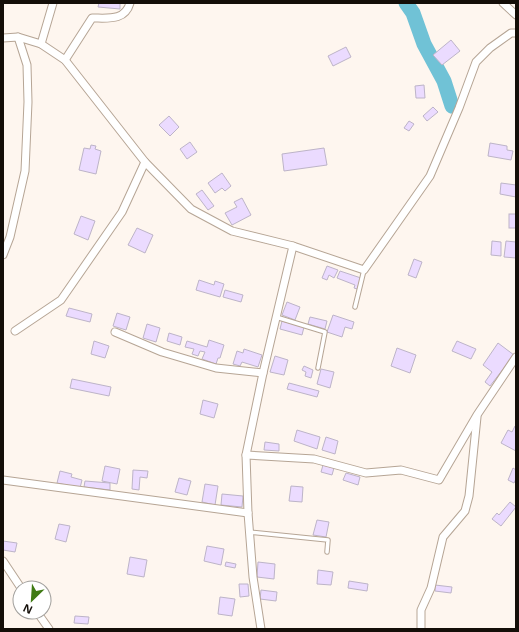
<svg xmlns="http://www.w3.org/2000/svg" width="519" height="632" font-family="'Open Sans',sans-serif">
<style>
.lines{fill:none;stroke-linecap:round;stroke-linejoin:round}
.river{stroke:#70c2d6;stroke-width:15}
.building{fill:#ebdbff;stroke:#bdb4c8}
.lane-casing{stroke:#b6a595;stroke-width:5.5}
.street-casing{stroke:#b6a595;stroke-width:9}
.lane{stroke:#fff;stroke-width:3.5}
.street{stroke:#fff;stroke-width:7}
</style>
<rect width="100%" height="100%" fill="#fef6ef"/>
<g class="lines">
<!-- river -->
<polyline class="river" points="406,3 413,13 424,44 444,81 452,106"/>
</g>
<!-- building -->
<g class="building">
<polygon points="99,3 120,3 120,9 98,7"/>
<polygon points="451,40 460,51 442,65 433,55"/>
<polygon points="346,47 351,57 333,66 328,56"/>
<polygon points="424,85 425,98 416,98 415,86"/>
<polygon points="433,107 438,112 427,121 423,116"/>
<polygon points="169,116 179,127 170,136 159,125"/>
<polygon points="409,121 414,124 409,131 404,128"/>
<polygon points="190,142 197,152 187,159 180,149"/>
<polygon points="490,143 507,146 507,150 513,151 511,160 488,156"/>
<polygon points="91,145 96,146 95,149 101,151 96,174 79,170 84,148 90,149"/>
<polygon points="324,148 327,165 284,171 282,154"/>
<polygon points="222,173 231,186 225,191 222,188 215,193 208,183"/>
<polygon points="501,183 516,185 516,197 500,194"/>
<polygon points="202,190 214,206 208,210 196,194"/>
<polygon points="242,198 251,215 232,225 225,213 237,207 234,202"/>
<rect x="509" y="214" width="7" height="14"/>
<polygon points="81,216 95,221 88,240 74,234"/>
<polygon points="137,228 153,235 145,253 128,245"/>
<polygon points="492,241 501,242 501,256 491,255"/>
<polygon points="506,241 516,242 516,258 504,257"/>
<polygon points="414,259 422,262 416,278 408,275"/>
<polygon points="327,266 338,270 334,278 329,275 327,280 322,278"/>
<polygon points="340,271 361,278 357,289 354,288 355,285 337,278"/>
<polygon points="199,280 214,285 215,281 224,284 220,297 196,290"/>
<polygon points="225,290 243,295 241,302 223,297"/>
<polygon points="287,302 300,307 295,320 282,315"/>
<polygon points="69,308 92,314 90,322 66,316"/>
<polygon points="117,313 130,317 126,330 113,326"/>
<polygon points="333,315 354,322 352,329 345,327 342,337 327,332"/>
<polygon points="310,317 327,321 325,329 308,324"/>
<polygon points="282,321 304,327 302,335 280,329"/>
<polygon points="147,324 160,328 156,342 143,338"/>
<polygon points="169,333 182,337 180,345 167,341"/>
<polygon points="209,340 224,345 220,358 218,358 216,364 202,359 205,352 200,351 198,356 192,354 194,349 185,347 187,341 207,347"/>
<polygon points="94,341 109,346 105,358 91,354"/>
<polygon points="457,341 476,349 471,359 452,351"/>
<polygon points="498,343 514,355 490,386 485,382 492,372 483,365"/>
<polygon points="397,348 416,355 410,373 391,366"/>
<polygon points="244,349 262,355 258,367 242,362 240,366 233,364 237,351 243,353"/>
<polygon points="275,356 288,360 284,375 270,372"/>
<polygon points="304,366 313,370 311,378 305,376 306,372 302,370"/>
<polygon points="321,369 334,372 330,388 317,384"/>
<polygon points="72,379 111,387 109,396 70,388"/>
<polygon points="289,383 319,391 317,397 287,389"/>
<polygon points="203,400 218,404 214,418 200,414"/>
<polygon points="515,426 516,426 516,451 501,443 508,430 512,432"/>
<polygon points="297,430 320,437 317,449 294,441"/>
<polygon points="326,437 338,441 335,454 322,450"/>
<polygon points="265,442 279,444 279,451 264,450"/>
<polygon points="323,465 334,468 332,475 321,472"/>
<polygon points="105,466 120,469 117,484 102,481"/>
<polygon points="513,468 516,470 516,479 514,483 508,480"/>
<polygon points="133,470 148,471 147,478 140,477 139,490 132,489"/>
<polygon points="60,471 72,474 71,477 82,480 80,488 57,483"/>
<polygon points="346,473 360,477 358,485 343,480"/>
<polygon points="179,478 191,481 187,495 175,492"/>
<polygon points="85,481 110,483 110,490 84,487"/>
<polygon points="205,484 218,486 215,505 202,502"/>
<polygon points="291,486 303,487 302,502 289,501"/>
<polygon points="222,494 243,496 242,507 221,505"/>
<polygon points="510,502 516,507 501,526 492,519 497,513 499,515"/>
<polygon points="317,520 329,522 326,537 313,535"/>
<polygon points="59,524 70,526 66,542 55,539"/>
<polygon points="3,541 17,543 15,552 3,550"/>
<polygon points="207,546 224,549 221,565 204,561"/>
<polygon points="130,557 147,560 144,577 127,574"/>
<polygon points="226,562 236,564 235,568 225,566"/>
<polygon points="258,562 275,564 274,579 257,577"/>
<polygon points="318,570 333,572 331,585 317,584"/>
<polygon points="349,581 368,584 367,591 348,588"/>
<polygon points="239,584 248,584 249,596 240,597"/>
<polygon points="435,585 452,587 451,593 435,591"/>
<polygon points="261,590 277,592 276,601 260,599"/>
<polygon points="220,597 235,599 232,616 218,614"/>
<polygon points="75,616 89,617 88,624 74,623"/>
</g>
<g class="lines">
<defs>
<g id="lane">
<polyline points="355,307 364,270"/>
<polyline points="276,317 325,332 318,368"/>
<polyline points="249,532 328,540 327,552"/>
</g>
<g id="street">
<polyline points="503,3 516,15"/>
<polyline points="3,38 18,37 41,44 65,60 145,162 191,209 232,231 293,246 263,373 246,455 248,513 253,577 261,629"/>
<polyline points="41,44 53,3"/>
<path d="M65,60l27,-42c16,0 33,3 38,-15"/>
<polyline points="293,246 364,270 430,176 459,108 476,62 490,48 511,33 516,33"/>
<polyline points="3,255 10,237 25,171 28,102 27,65 18,37"/>
<polyline points="15,331 61,300 122,212 145,162"/>
<polyline points="115,332 162,352 216,368 263,373"/>
<polyline points="246,455 314,459 366,473 401,470 439,480 477,415 516,357"/>
<polyline points="3,480 248,513"/>
<polyline points="3,561 21,588"/>
<polyline points="37,612 49,629"/>
<polyline points="421,629 421,610 431,588 443,537 465,511 469,496 477,417"/>
</g>
</defs>
<!-- lane casing -->
<use href="#lane" class="lane-casing"/>
<!-- street casing -->
<use href="#street" class="street-casing"/>
<!-- lane -->
<use href="#lane" class="lane"/>
<!-- street -->
<use href="#street" class="street"/>
</g>
<!-- border -->
<rect width="519" height="632" fill="none" stroke="#140e08" stroke-width="8"/>
<!-- north arrow -->
<g transform="translate(32 600) rotate(205)"><circle r="19" fill="#ffffff" stroke="#a19f9c"/>
<path d="M0-3L7 15L0 10L-7 15Z" fill="#3f7a14"/>
<text y="-6" font-size="11" font-weight="bold" text-anchor="middle" fill="#140e08">N</text>
</g>
</svg>
